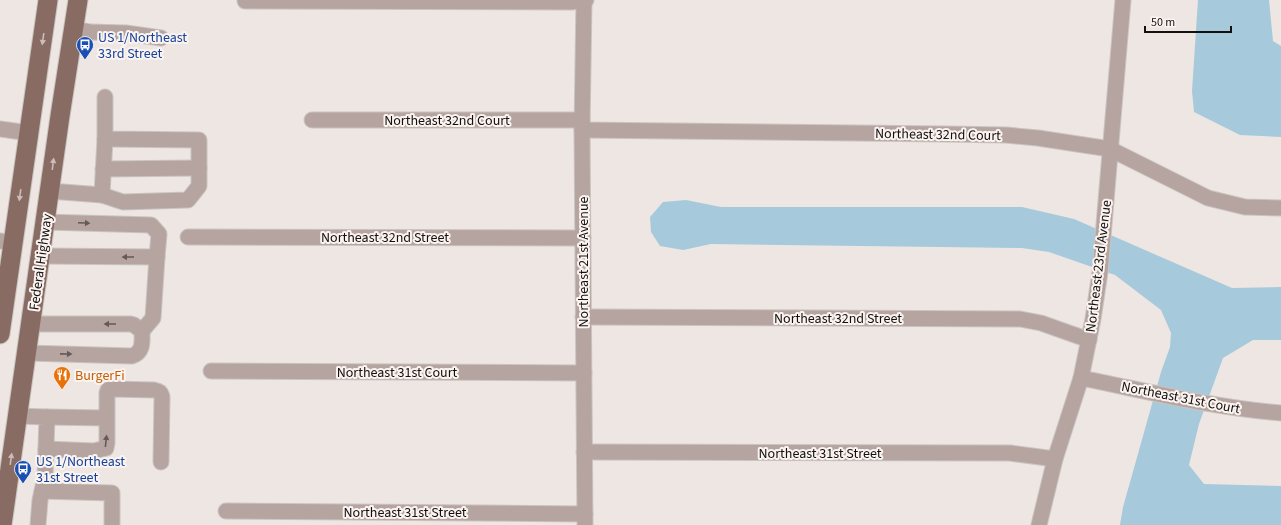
<svg xmlns="http://www.w3.org/2000/svg" width="1281" height="525" font-family="'Source Sans 3',sans-serif">
<style>
.water{fill:#a6cadc}
.lines{fill:none;stroke-linecap:round;stroke-linejoin:round}
.minor-casing{stroke:#cac4c1;stroke-width:17}
.major-casing{stroke:#cac4c1;stroke-width:21}
.minor{stroke:#b5a49f;stroke-width:15}
.major{stroke:#886c63;stroke-width:19}
.oneway{fill:#cdbdb8}
.oneway2{fill:#645a57}
.labels{text-anchor:middle;stroke-width:4;stroke-linejoin:round;paint-order:stroke}
.transit-label{font-size:14px;fill:#164399;stroke:#fbf3f0;text-anchor:start}
.street-label{font-size:14px;fill:#13100f;stroke:#fbf3f0}
.food-label{font-size:14px;fill:#c56008;stroke:#fbf3f0;text-anchor:start}
</style>
<rect width="100%" height="100%" fill="#ede6e3"/>
<!-- water -->
<g class="water">
<polygon points="1198,0 1269,0 1273,41 1281,46 1281,137 1240,135 1194,112 1192,91"/>
<polygon points="686,200 721,207 1022,207 1074,219 1232,288 1281,287 1281,340 1253,340 1223,358 1199,424 1189,465 1204,484 1281,486 1281,525 1120,525 1123,507 1161,372 1170,347 1171,333 1161,310 1115,275 1049,252 1022,248 711,244 683,250 660,246 651,232 650,217 663,202"/>
</g>
<g class="lines">
<defs>
<g id="minor">
<polyline points="584,0 582,130 585,525"/>
<polyline points="245,1 571,2 586,0"/>
<polyline points="73,29 90,32 126,33 161,38"/>
<polyline points="312,120 582,120"/>
<polyline points="0,129 29,133"/>
<polyline points="582,130 945,134 1006,135 1038,138 1110,149 1208,198 1245,207 1281,208"/>
<polyline points="103,169 199,168"/>
<polyline points="50,191 102,195 123,202 188,200 199,186 199,140 105,139 105,97"/>
<polyline points="102,195 105,139"/>
<polyline points="188,237 583,238"/>
<polyline points="0,241 13,243"/>
<polyline points="41,256 157,257 159,234 151,225 45,222"/>
<polyline points="583,317 1020,319 1041,323 1089,340"/>
<polyline points="142,331 153,318 157,257"/>
<path d="M27,353l105,3c12,-4 10,-15 10,-25l-8,-6 -3,-1h-100"/>
<polyline points="211,371 584,373"/>
<path d="M1081,378c66,13 133,30 200,35"/>
<polyline points="17,416 47,417 45,478 40,500 38,525"/>
<polyline points="47,417 106,418"/>
<path d="M46,449l48,2 12,-3 1,-5v-50l1,-3 2,-1 44,1c5,1 7,2 8,7l-1,65"/>
<polyline points="584,452 1010,453 1055,459"/>
<polyline points="42,491 112,493 112,525"/>
<polyline points="226,511 585,514"/>
<polyline points="1039,525 1055,459 1081,378 1093,319 1100,272 1123,0"/>
</g>
<g id="major">
<polyline points="0,334 48,0"/>
<polyline points="2,525 60,116 78,0"/>
</g>
</defs>
<!-- minor casing -->
<use href="#minor" class="minor-casing"/>
<!-- major casing -->
<use href="#major" class="major-casing"/>
<!-- minor -->
<use href="#minor" class="minor"/>
<!-- major -->
<use href="#major" class="major"/>
</g>
<!-- one-way arrows -->
<defs><path id="oneway-solid" d="M-6-.8H1V-3.2L6.5 0L1 3.2V.8H-6Z"/></defs>
<g class="oneway">
<use href="#oneway-solid" transform="translate(43 39) rotate(98)"/>
<use href="#oneway-solid" transform="translate(53 164) rotate(-83)"/>
<use href="#oneway-solid" transform="translate(20 195) rotate(98)"/>
<use href="#oneway-solid" transform="translate(11 459) rotate(-82)"/>
</g>
<g class="oneway2">
<use href="#oneway-solid" transform="translate(84 223) rotate(2)"/>
<use href="#oneway-solid" transform="translate(128 257) rotate(-180)"/>
<use href="#oneway-solid" transform="translate(110 324) rotate(-180)"/>
<use href="#oneway-solid" transform="translate(66 354) rotate(1)"/>
<use href="#oneway-solid" transform="translate(106 441) rotate(-84)"/>
</g>
<!-- icons -->
<defs>
<symbol id="bus-pin" viewBox="-11 -11 22 30"><path d="M0 17L-7.5 6A9.5 9.5 0 1 1 7.5 6Z" fill="#1a4fb4" stroke="#fbf3f0"/><path d="M-5-6H5V4H4V6H2V4H-2V6H-4V4H-5ZM-3.5-4V0h7V-4ZM-3.5 1.2v1.5H-2V1.2ZM2 1.2v1.5H3.5V1.2Z" fill="#fff"/></symbol>
<symbol id="restaurant-pin" viewBox="-11 -11 22 30"><path d="M0 17L-7.5 6A9.5 9.5 0 1 1 7.5 6Z" fill="#e8710a" stroke="#fbf3f0"/><path d="M-5-6h1v4h1v-4h1v4h1v-4h1v5L-1.5 .5V6h-2V.5L-5-1ZM5-6V6H3V1.5H1.5Q1.5-4 5-6Z" fill="#fff"/></symbol>
</defs>
<g fill-rule="evenodd">
<use href="#bus-pin" x="75" y="35" width="20" height="27"/>
<use href="#restaurant-pin" x="52" y="365" width="20" height="27"/>
<use href="#bus-pin" x="13" y="459" width="20" height="27"/>
</g>
<g class="labels">
<!-- transit labels -->
<g class="transit-label">
<text x="98" y="42">US 1/Northeast<tspan x="98" dy="16">33rd Street</tspan></text>
<text x="36" y="466">US 1/Northeast<tspan x="36" dy="16">31st Street</tspan></text>
</g>
<!-- street labels -->
<g class="street-label">
<text x="447" y="125">Northeast 32nd Court</text>
<text transform="translate(938 134) rotate(1)" y="5">Northeast 32nd Court</text>
<text x="385" y="242">Northeast 32nd Street</text>
<text transform="translate(40 262) rotate(-82)" y="5">Federal Highway</text>
<text transform="translate(583 262) rotate(-90)" y="5">Northeast 21st Avenue</text>
<text transform="translate(1098 266) rotate(-83)" y="5">Northeast 23rd Avenue</text>
<text x="838" y="323">Northeast 32nd Street</text>
<text x="397" y="377">Northeast 31st Court</text>
<text transform="translate(1181 397) rotate(11)" y="5">Northeast 31st Court</text>
<text x="820" y="458">Northeast 31st Street</text>
<text x="405" y="517">Northeast 31st Street</text>
</g>
<!-- food labels -->
<g class="food-label">
<text x="75" y="380">BurgerFi</text>
</g>
</g>
<!-- scale -->
<path d="M1145 26v6h86v-6" fill="none" stroke="#13100f" stroke-width="2"/>
<text x="1151" y="26" font-size="12" fill="#13100f" stroke="#fbf3f0" stroke-width="3" paint-order="stroke">50 m</text>
</svg>
